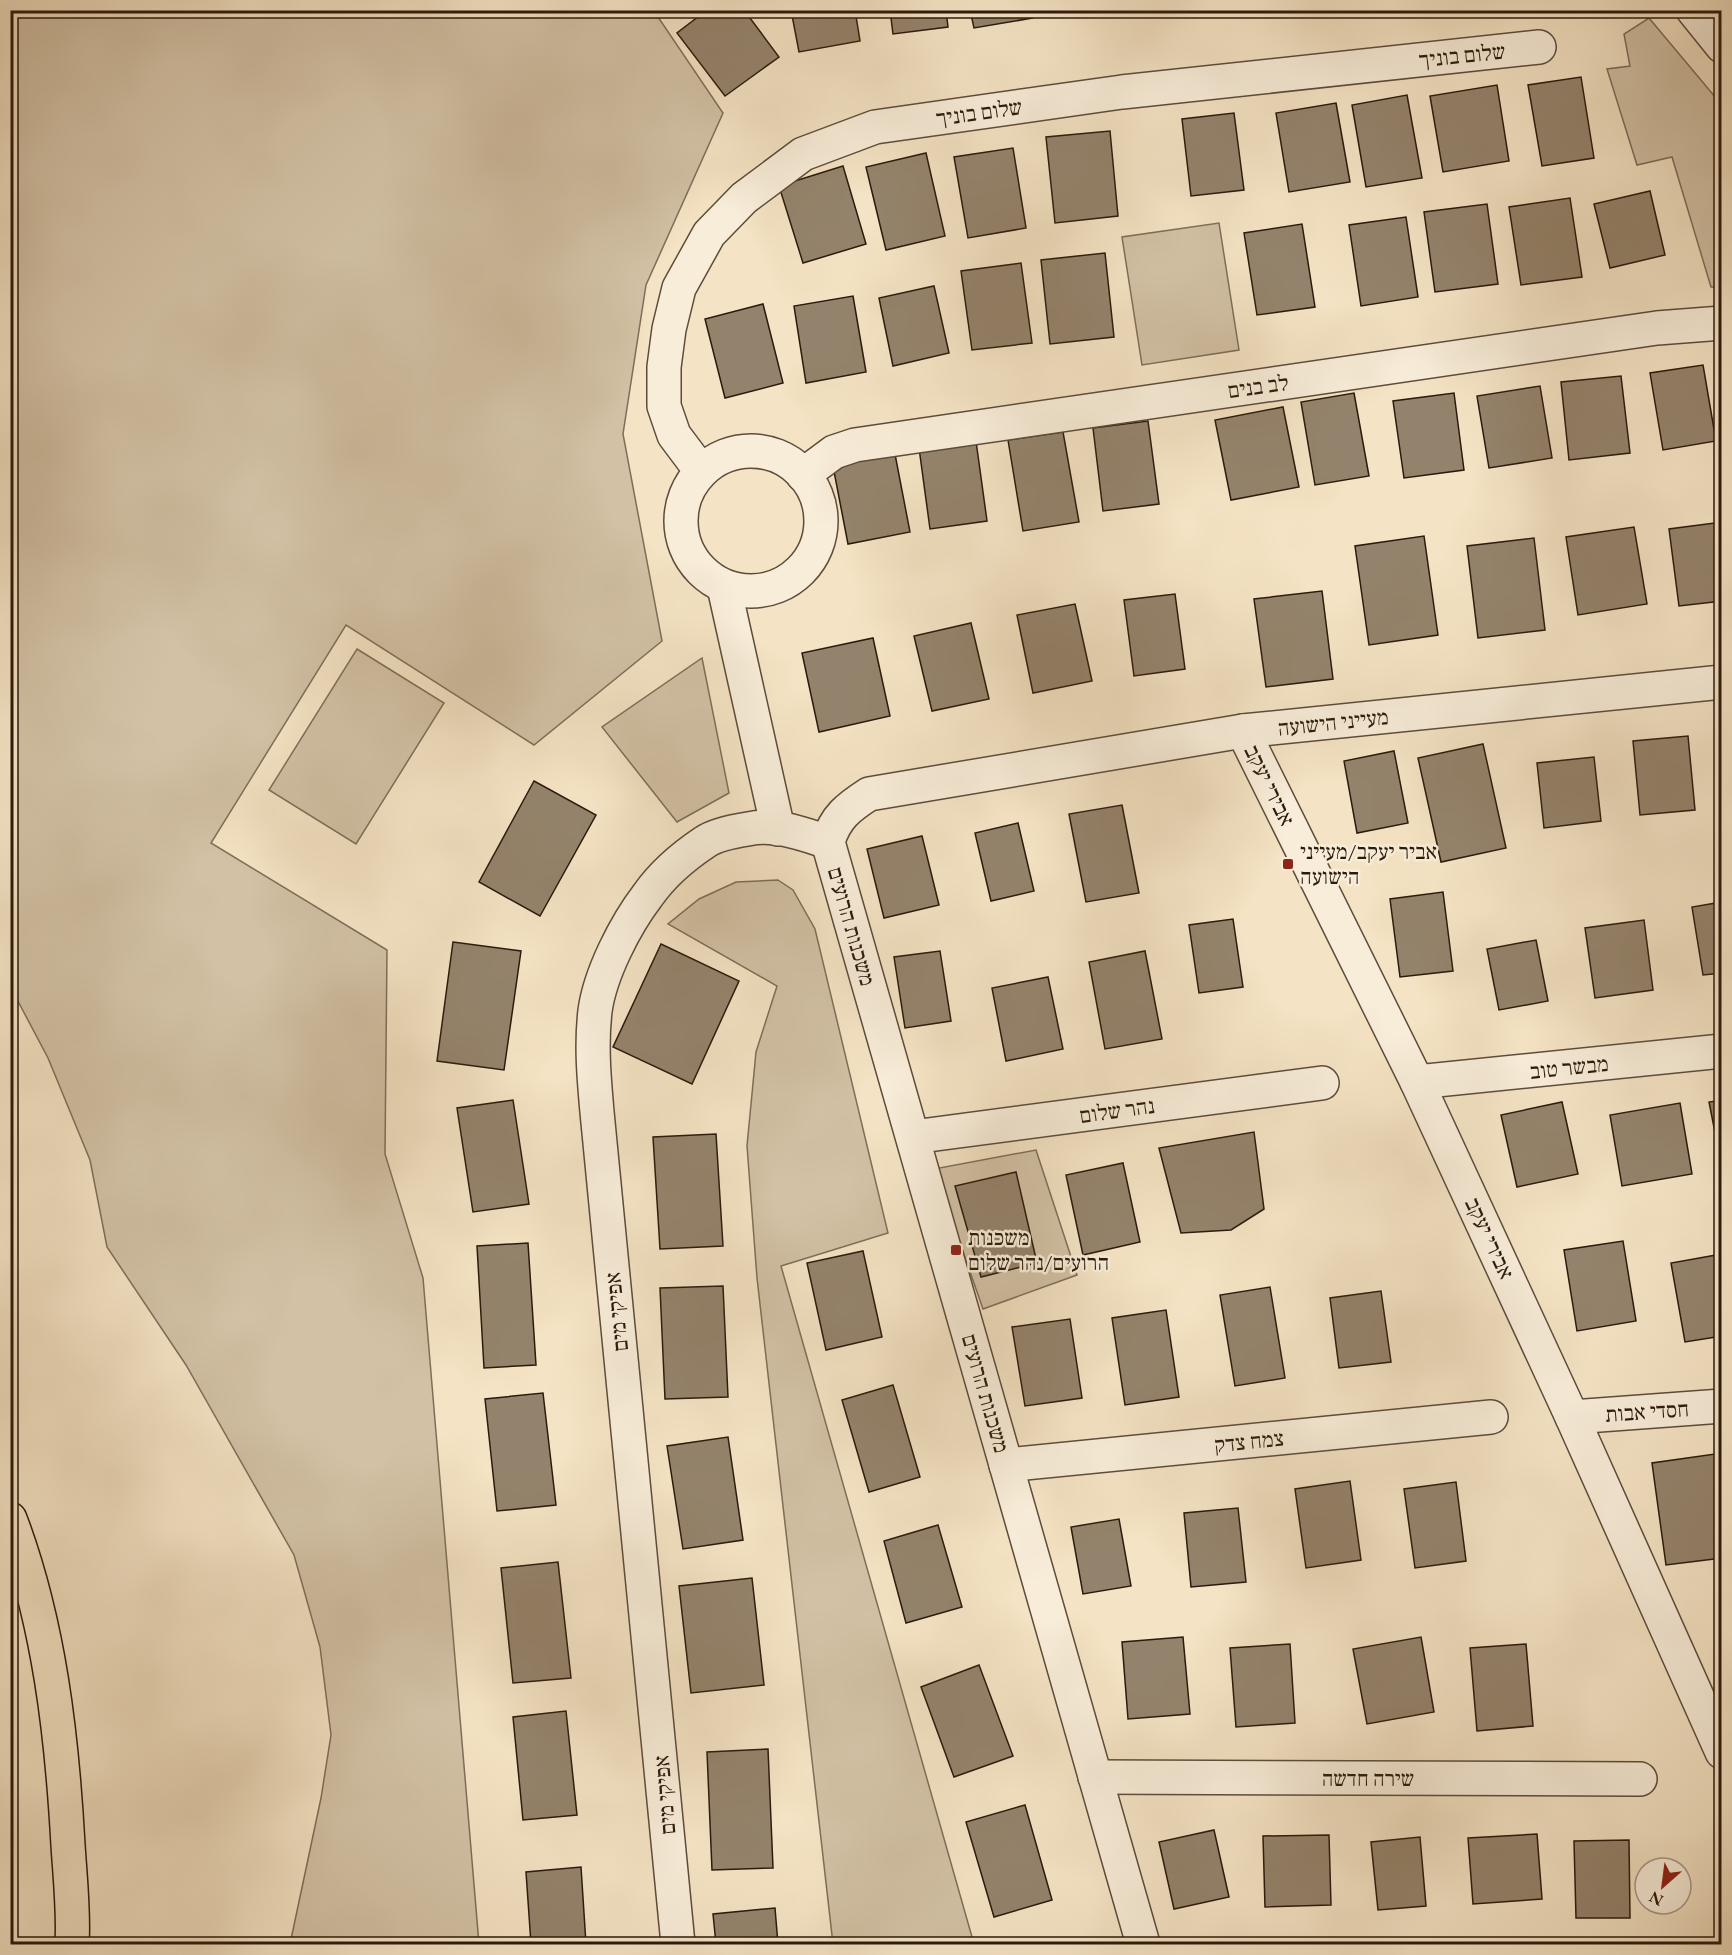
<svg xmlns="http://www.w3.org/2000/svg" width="1732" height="1955" font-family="'EB Garamond','Frank Ruhl Libre',serif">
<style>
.green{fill:#d2c1a5;stroke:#7e6e59;stroke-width:1.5}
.building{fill:#94836c;stroke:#2b1a0d;stroke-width:1.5}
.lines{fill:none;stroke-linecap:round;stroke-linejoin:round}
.minor-casing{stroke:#5d4c3b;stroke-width:36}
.major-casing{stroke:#2b1a0d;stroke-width:36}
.minor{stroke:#f8edd9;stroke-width:33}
.major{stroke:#f4e3c4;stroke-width:33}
.poi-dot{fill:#8f2418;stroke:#f8edd9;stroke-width:2}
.labels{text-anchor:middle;stroke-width:5;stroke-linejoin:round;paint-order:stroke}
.street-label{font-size:22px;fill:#2b1a0d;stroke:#f8edd9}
.poi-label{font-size:22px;fill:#2b1a0d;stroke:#f8edd9;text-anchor:start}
</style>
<rect width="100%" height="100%" fill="#f4e3c4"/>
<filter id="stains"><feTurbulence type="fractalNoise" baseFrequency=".00333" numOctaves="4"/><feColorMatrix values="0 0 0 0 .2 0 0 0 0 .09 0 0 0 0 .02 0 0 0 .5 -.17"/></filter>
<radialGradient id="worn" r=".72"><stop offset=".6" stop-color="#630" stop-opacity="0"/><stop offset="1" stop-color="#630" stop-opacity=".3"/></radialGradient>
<!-- green -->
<g class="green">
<polygon points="10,11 654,11 723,113 646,285 623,434 662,641 534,745 346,625 211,843 387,950 385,1154 423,1278 479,1944 290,1944 321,1798 331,1735 320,1647 294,1555 186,1365 107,1247 90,1160 48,1058 11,988"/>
<polygon points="1649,18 1721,104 1721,287 1711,287 1672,157 1637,165 1607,69 1630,66 1624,34"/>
<polygon points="1219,223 1239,350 1142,365 1122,237"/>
<polygon points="357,649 444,703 356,844 269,790"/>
<polygon points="702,658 729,793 677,822 602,727"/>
<polygon points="778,880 793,890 815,929 888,1233 781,1266 974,1944 833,1944 757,1278 747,1146 756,1052 777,986 668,924 699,899 736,882"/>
<polygon points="1036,1150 1077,1275 983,1309 934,1169"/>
</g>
<!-- building -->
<g class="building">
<polygon points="707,10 744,10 779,57 725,96 677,33"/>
<polygon points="791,10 855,10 860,41 799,52"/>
<polygon points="890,10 946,10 948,27 893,34"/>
<polygon points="970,10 1032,10 1033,18 974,28"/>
<polygon points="1054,10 1120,10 1121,12 1054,17"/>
<polygon points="1581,77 1594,158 1542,166 1528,85"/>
<polygon points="1497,85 1509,161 1443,172 1430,96"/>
<polygon points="1407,95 1422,178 1366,187 1352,105"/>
<polygon points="1336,103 1350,182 1289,192 1276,113"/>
<polygon points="1234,113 1244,190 1191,196 1182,119"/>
<polygon points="1110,131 1118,216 1055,223 1046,137"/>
<polygon points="1013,148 1026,228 968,238 954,157"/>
<polygon points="926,153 945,236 886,250 866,167"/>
<polygon points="843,166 866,244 803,263 779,186"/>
<polygon points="1650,191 1665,255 1610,268 1594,204"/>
<polygon points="1570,198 1582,277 1521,285 1509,207"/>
<polygon points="1487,204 1498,284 1435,292 1424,212"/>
<polygon points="1406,217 1418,297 1361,306 1349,225"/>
<polygon points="1302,224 1315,307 1257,315 1244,233"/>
<polygon points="1105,253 1114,337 1050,344 1041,260"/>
<polygon points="1021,263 1032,343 972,350 961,271"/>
<polygon points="934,286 949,353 893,366 879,298"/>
<polygon points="853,296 866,372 806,383 794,306"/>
<polygon points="763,304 783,383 725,398 705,319"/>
<polygon points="1703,365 1716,441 1663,450 1650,373"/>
<polygon points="1621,376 1630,453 1569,460 1561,382"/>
<polygon points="1540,386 1552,458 1489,468 1477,396"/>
<polygon points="1354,393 1369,476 1315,485 1301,402"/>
<polygon points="1454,393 1464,470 1404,478 1393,401"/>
<polygon points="1283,407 1299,487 1231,500 1215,420"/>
<polygon points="1148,421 1159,504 1103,511 1093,428"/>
<polygon points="1063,432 1079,522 1023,531 1008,440"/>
<polygon points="976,441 987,521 930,529 919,448"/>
<polygon points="894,449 910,532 848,544 832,461"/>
<polygon points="1722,522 1722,601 1679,606 1669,529"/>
<polygon points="1634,527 1647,604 1578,615 1566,537"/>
<polygon points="1424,536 1438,635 1369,645 1355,546"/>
<polygon points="1534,538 1545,630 1478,638 1467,546"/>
<polygon points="1322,591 1333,679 1266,687 1254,599"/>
<polygon points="1175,594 1185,669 1134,676 1124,600"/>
<polygon points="1075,604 1092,681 1033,693 1017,615"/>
<polygon points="971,623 989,699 932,711 914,636"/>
<polygon points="873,638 890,716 819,732 802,653"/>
<polygon points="1688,736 1695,810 1640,815 1633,741"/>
<polygon points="1483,744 1506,848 1441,862 1418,758"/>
<polygon points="1394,751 1408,823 1357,833 1344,761"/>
<polygon points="1594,757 1601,821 1544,828 1537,763"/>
<polygon points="534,781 596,815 540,916 479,882"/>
<polygon points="1122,805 1139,893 1086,902 1069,814"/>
<polygon points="1018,823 1034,891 991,901 975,833"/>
<polygon points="922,836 939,905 884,918 867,849"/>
<polygon points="1443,892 1453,971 1400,977 1390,899"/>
<polygon points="1722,902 1722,973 1703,975 1692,907"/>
<polygon points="1233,919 1243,987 1199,993 1189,925"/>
<polygon points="1644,920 1653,990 1595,998 1585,928"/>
<polygon points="1536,940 1548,1001 1499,1010 1487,949"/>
<polygon points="453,942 521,951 504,1070 437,1061"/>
<polygon points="661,944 739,981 692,1084 613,1047"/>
<polygon points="940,951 951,1021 905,1028 894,957"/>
<polygon points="1145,951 1162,1039 1105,1049 1089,962"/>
<polygon points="1048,977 1063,1049 1006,1061 992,988"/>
<polygon points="513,1100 529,1204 473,1212 457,1108"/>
<polygon points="1722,1100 1722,1168 1709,1102"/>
<polygon points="1562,1102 1578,1174 1517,1187 1501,1115"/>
<polygon points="1680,1103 1692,1174 1622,1186 1610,1115"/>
<polygon points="1254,1132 1264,1209 1231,1230 1181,1233 1159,1148"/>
<polygon points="716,1134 723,1246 660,1249 653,1137"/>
<polygon points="1123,1163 1140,1242 1083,1255 1066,1175"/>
<polygon points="1016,1172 1037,1263 981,1277 955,1186"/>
<polygon points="1623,1241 1636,1321 1577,1331 1564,1250"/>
<polygon points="528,1243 536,1365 484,1368 477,1246"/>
<polygon points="863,1251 882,1337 826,1350 807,1263"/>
<polygon points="1722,1254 1722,1336 1685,1342 1671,1263"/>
<polygon points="723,1286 728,1397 665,1399 660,1288"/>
<polygon points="1270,1287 1285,1378 1235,1386 1220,1295"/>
<polygon points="1381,1291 1391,1362 1339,1368 1330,1298"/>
<polygon points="1166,1310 1179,1397 1125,1405 1112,1318"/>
<polygon points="1070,1319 1082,1398 1025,1406 1012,1327"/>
<polygon points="893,1385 920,1477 869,1492 842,1400"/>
<polygon points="543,1393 556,1505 497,1511 485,1399"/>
<polygon points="728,1437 743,1540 683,1549 667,1446"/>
<polygon points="1722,1453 1722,1558 1666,1565 1652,1463"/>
<polygon points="1350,1481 1361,1560 1306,1568 1295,1489"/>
<polygon points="1456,1482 1466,1561 1415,1568 1404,1489"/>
<polygon points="1238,1508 1246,1582 1191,1587 1184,1513"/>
<polygon points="1119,1519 1131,1586 1083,1594 1071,1527"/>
<polygon points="938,1525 962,1607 906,1623 884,1541"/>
<polygon points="558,1562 571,1678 513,1683 501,1568"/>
<polygon points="752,1578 764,1685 691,1693 679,1586"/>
<polygon points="1183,1637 1190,1714 1128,1719 1122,1642"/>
<polygon points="1421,1637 1434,1712 1367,1724 1353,1649"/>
<polygon points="1290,1644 1295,1723 1236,1727 1230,1648"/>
<polygon points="1526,1644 1533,1726 1477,1731 1470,1648"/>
<polygon points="979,1665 1013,1756 954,1777 921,1687"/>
<polygon points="566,1711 577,1815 523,1820 513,1717"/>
<polygon points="768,1749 773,1868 712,1870 707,1752"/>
<polygon points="1025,1805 1052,1900 994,1917 966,1822"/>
<polygon points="1214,1830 1229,1897 1174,1909 1159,1842"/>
<polygon points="1537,1834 1542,1899 1473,1904 1468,1838"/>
<polygon points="1329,1835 1331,1905 1265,1907 1263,1836"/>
<polygon points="1420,1837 1426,1906 1378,1910 1371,1842"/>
<polygon points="1629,1840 1630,1918 1576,1918 1574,1841"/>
<polygon points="581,1867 586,1944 531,1944 526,1872"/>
<polygon points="775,1908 778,1944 716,1944 713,1914"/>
</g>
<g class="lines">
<defs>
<g id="minor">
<polyline points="1693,10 1722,46"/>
<circle cx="751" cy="521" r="70"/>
<polyline points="701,471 674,435 664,406 664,367 669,329 679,288 709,234 744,198 803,154 875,127 1122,92 1539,47"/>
<polyline points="803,475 834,452 855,445 1657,328 1722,323"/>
<polyline points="724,587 778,829"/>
<polyline points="1243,731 1417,1082 1572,1417 1722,1752"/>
<polyline points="1417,1082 1722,1051"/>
<polyline points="913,1137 1322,1083"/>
<polyline points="1572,1417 1722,1406"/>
<polyline points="1006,1465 1491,1417"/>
<polyline points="1095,1777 1640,1779"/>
<path d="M678,1944l-81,-832c-3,-34 -6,-67 -2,-101 5,-37 30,-86 53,-116 14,-20 36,-39 57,-53 10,-7 30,-11 43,-13 27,-6 55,5 80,13"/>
<path d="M1143,1944l-315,-1102c7,-25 21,-35 41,-48l374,-63 479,-49"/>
</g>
<path id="major" d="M10,1519c39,103 52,216 58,326 2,32 6,67 4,99"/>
</defs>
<!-- minor casing -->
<use href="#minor" class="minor-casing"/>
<!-- major casing -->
<use href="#major" class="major-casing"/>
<!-- minor -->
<use href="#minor" class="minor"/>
<!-- major -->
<use href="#major" class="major"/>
</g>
<!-- markers -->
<g class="poi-dot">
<rect x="1282" y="858" width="12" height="12" rx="3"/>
<rect x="950" y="1244" width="12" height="12" rx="3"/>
</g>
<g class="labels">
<!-- street labels -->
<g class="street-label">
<text transform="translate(1462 55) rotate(-6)" y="8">שלום בוניך</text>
<text transform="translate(979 112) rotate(-8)" y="8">שלום בוניך</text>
<text transform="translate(1258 386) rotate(-8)" y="8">לב בנים</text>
<text transform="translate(1333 722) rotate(-6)" y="8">מעייני הישועה</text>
<text transform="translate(1270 785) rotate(64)" y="8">אבירי יעקב</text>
<text transform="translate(852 926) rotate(74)" y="8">משכנות הרועים</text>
<text transform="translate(1569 1067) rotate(-6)" y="8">מבשר טוב</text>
<text transform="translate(1117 1110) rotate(-8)" y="8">נהר שלום</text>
<text transform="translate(1490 1238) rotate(65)" y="8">אבירי יעקב</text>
<text transform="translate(616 1312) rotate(-96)" y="8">אפיקי מים</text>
<text transform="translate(986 1393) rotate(74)" y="8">משכנות הרועים</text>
<text transform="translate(1647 1411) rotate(-4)" y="8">חסדי אבות</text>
<text transform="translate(1249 1441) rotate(-6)" y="8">צמח צדק</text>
<text x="1368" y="1786">שירה חדשה</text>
<text transform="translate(664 1795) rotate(-95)" y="8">אפיקי מים</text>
</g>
<!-- poi labels -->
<g class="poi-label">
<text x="1300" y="859">אביר יעקב/מעייני<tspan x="1300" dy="25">הישועה</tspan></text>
<text x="968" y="1245">משכנות<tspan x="968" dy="25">הרועים/נהר שלום</tspan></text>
</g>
</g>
<!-- margin -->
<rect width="1732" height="1955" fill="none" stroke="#f4e3c4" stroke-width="36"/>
<rect x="12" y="12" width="1708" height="1931" fill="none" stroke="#2b1a0d" stroke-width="3"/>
<rect x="18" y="18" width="1696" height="1919" fill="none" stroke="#2b1a0d" stroke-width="1.5"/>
<!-- north arrow -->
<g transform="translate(1663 1886) rotate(208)"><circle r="28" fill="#f8edd9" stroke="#a69987" stroke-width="1.5"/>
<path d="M0-4.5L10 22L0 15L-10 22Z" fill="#8f2418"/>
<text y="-9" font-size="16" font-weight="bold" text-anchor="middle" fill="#2b1a0d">N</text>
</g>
<rect width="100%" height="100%" filter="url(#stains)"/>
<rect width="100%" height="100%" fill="url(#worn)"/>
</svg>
